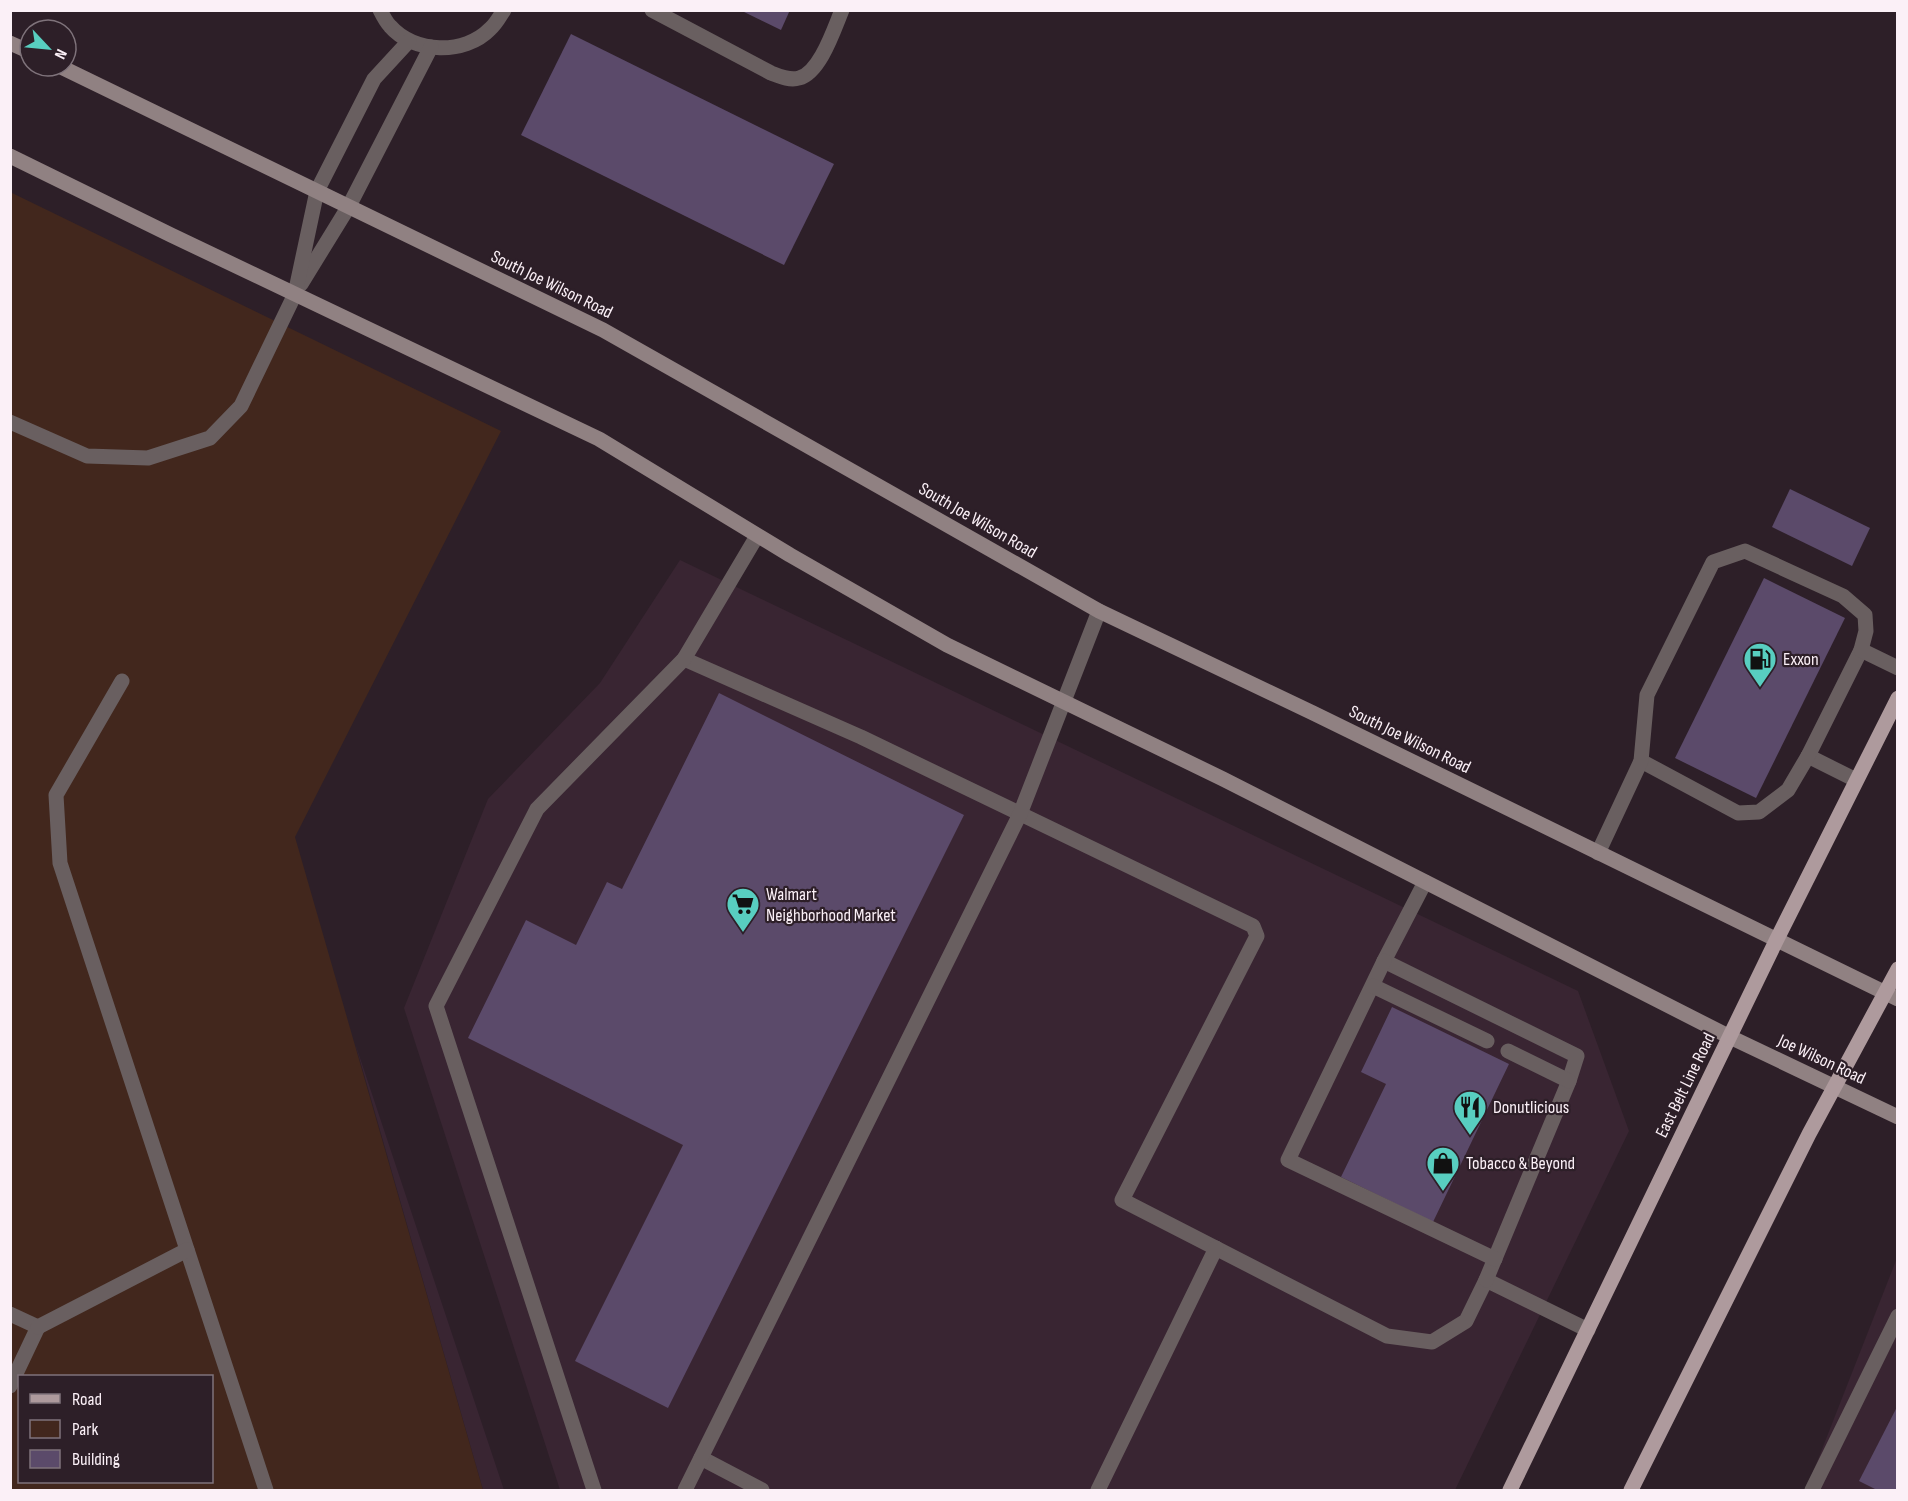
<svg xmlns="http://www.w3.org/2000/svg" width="1908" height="1501" font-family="'Sofia Sans Condensed',sans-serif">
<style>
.built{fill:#392532}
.green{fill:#42271d;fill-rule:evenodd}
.building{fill:#5b4a6a}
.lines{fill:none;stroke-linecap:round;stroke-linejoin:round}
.service{stroke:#695f60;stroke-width:15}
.minor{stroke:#695f60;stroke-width:15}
.secondary{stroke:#908182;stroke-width:15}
.primary{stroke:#ae9a9d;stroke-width:15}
.labels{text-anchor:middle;stroke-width:4.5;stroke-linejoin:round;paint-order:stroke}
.street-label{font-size:18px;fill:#fbf0f7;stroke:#2d1f28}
.poi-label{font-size:18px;fill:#fbf0f7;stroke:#2d1f28;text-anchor:start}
</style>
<rect width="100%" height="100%" fill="#2d1f28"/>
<!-- built -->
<g class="built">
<polygon points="680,560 1578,991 1629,1131 1455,1490 560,1490 404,1008 488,799 600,683"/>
<polygon points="355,1043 504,1490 483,1490"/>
<polygon points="1897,1258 1897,1490 1806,1490"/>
</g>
<!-- green -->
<path class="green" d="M10,192l491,239 -206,406 188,653h-472zM20,1376h192v106h-192z"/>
<!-- building -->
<g class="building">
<polygon points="740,10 790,10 781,30"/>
<polygon points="571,34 834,164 784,265 521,135"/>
<polygon points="1790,489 1870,528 1852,566 1772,527"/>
<polygon points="1764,578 1845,618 1756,798 1675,758"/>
<polygon points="719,693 964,815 668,1408 575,1361 683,1145 468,1038 526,920 576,945 607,882 622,889"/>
<polygon points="1392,1007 1509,1064 1433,1222 1341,1177 1386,1084 1361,1072"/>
<polygon points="1898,1405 1898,1490 1877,1490 1859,1481"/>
</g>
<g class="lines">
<!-- service -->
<g class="service">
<path d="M380,10c3,6 6,12 10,16 24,28 75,29 100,3 6,-5 10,-13 14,-19"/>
<path d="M652,10l119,63c8,3 19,8 28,5 21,-5 35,-49 43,-68"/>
<polyline points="301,284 349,206 431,47"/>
<polyline points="295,294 317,191 374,79 409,41"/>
<polyline points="684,659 861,737 1253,926 1257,936 1122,1200 1387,1336 1432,1342 1466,1321 1486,1280 1588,1330"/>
<polyline points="1808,756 1856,780"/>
<polyline points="1641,761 1738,813 1759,812 1788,790 1808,756 1861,650"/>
<polyline points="1598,853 1641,761 1647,695 1713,562 1745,551 1843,596 1865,615 1866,631 1861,650 1898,668"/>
<polyline points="1425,882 1384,961 1577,1056 1569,1081 1486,1280"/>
<polyline points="1384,961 1288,1160 1495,1259"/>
<polyline points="1373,986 1487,1041"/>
<polyline points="1508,1051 1569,1081"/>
<polyline points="701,1458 762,1490"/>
<polyline points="594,1490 436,1006 537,809 684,659 757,536"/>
<polyline points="685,1490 1020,814 1099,611"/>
<polyline points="1098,1490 1216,1248"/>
<polyline points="1812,1490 1898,1316"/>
</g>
<!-- minor -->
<g class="minor">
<polyline points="10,422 87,456 148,458 210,438 241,406 295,294"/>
<polyline points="122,681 56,795 60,863 266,1490"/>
<polyline points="10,1314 38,1327 10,1386"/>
<polyline points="38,1327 187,1250"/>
</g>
<!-- secondary -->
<g class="secondary">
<polyline points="10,43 30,52"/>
<polyline points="59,66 603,330 1099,611 1313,713 1898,999"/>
<polyline points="10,156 171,235 599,439 790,555 947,645 1223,779 1730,1037 1898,1117"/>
</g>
<!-- primary -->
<g class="primary">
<polyline points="1510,1490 1776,941 1898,698"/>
<polyline points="1631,1490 1809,1134 1898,969"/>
</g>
</g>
<!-- icons -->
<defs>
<symbol id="fuel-pin" viewBox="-11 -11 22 30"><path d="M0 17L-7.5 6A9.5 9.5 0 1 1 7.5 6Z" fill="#58cec0" stroke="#2d1f28"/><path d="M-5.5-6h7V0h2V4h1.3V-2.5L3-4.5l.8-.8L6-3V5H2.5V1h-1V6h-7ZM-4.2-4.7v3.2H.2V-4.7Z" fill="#111"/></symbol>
<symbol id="supermarket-pin" viewBox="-11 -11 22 30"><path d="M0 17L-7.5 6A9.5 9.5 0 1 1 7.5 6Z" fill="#58cec0" stroke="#2d1f28"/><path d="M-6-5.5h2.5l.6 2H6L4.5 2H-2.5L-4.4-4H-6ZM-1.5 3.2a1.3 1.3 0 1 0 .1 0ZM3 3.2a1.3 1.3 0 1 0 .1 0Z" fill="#111"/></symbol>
<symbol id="restaurant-pin" viewBox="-11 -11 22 30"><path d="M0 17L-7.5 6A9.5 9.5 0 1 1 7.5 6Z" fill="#58cec0" stroke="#2d1f28"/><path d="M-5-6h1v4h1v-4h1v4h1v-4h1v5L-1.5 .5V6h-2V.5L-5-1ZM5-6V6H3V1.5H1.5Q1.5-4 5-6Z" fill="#111"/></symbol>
<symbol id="shop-pin" viewBox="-11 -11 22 30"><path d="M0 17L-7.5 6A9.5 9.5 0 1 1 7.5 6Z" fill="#58cec0" stroke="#2d1f28"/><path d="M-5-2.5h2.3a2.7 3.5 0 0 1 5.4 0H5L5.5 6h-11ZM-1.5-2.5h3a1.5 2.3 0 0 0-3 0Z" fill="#111"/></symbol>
</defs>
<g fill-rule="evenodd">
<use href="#fuel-pin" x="1741" y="640" width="38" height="52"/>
<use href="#supermarket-pin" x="724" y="885" width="38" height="52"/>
<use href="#restaurant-pin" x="1451" y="1088" width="38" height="52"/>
<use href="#shop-pin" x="1424" y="1144" width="38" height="52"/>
</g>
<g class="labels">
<!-- street labels -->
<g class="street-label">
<text transform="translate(552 284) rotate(26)" y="6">South Joe Wilson Road</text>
<text transform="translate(978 520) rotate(30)" y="6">South Joe Wilson Road</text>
<text transform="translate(1410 739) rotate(26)" y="6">South Joe Wilson Road</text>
<text transform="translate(1822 1059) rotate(25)" y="6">Joe Wilson Road</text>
<text transform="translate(1685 1085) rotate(-64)" y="6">East Belt Line Road</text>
</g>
<!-- poi labels -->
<g class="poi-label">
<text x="1783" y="665">Exxon</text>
<text x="766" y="900">Walmart<tspan x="766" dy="21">Neighborhood Market</tspan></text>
<text x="1493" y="1113">Donutlicious</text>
<text x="1466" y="1169">Tobacco &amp; Beyond</text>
</g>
</g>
<!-- border -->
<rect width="1908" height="1501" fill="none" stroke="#fbf0f7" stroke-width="24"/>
<!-- legend -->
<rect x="18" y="1375" width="195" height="108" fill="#2d1f28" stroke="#7f737b" stroke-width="1.5"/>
<rect x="30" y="1394" width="30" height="9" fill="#ae9a9d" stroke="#7f737b" stroke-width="1.5"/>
<text x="72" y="1405" font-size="18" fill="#fbf0f7">Road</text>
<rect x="30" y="1420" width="30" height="18" fill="#42271d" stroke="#7f737b" stroke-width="1.5"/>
<text x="72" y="1435" font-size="18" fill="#fbf0f7">Park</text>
<rect x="30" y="1450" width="30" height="18" fill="#5b4a6a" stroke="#7f737b" stroke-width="1.5"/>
<text x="72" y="1465" font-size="18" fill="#fbf0f7">Building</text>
<!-- north arrow -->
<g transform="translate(48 48) rotate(116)"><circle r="28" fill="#2d1f28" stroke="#7f737b" stroke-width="1.5"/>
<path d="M0-4.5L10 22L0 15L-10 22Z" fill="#58cec0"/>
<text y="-9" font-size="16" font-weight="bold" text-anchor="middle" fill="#fbf0f7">N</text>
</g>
</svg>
